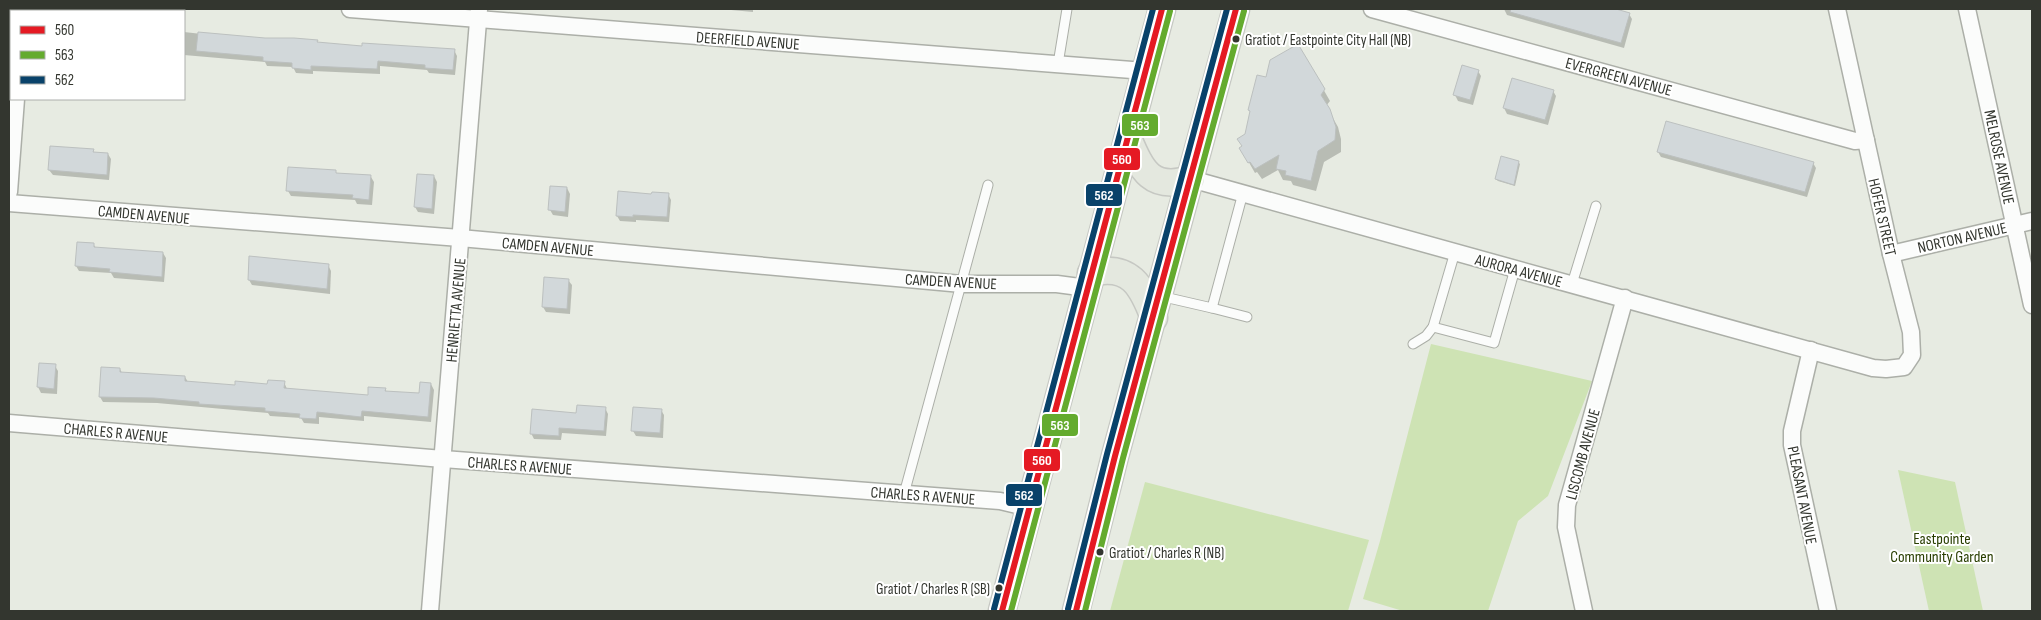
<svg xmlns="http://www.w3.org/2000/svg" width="2041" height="620" font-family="'Sofia Sans Condensed',sans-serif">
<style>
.green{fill:#cee3b4}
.shadow{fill:#0003}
.building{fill:#d2d8da;stroke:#bcc0bf}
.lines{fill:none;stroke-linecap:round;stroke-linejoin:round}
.lane-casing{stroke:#acafa8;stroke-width:11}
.street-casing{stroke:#acafa8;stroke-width:19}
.primary-casing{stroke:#c6c8c3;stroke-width:29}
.lane{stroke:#fbfcfb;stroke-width:9}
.street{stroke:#fbfcfb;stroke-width:16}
.primary{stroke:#e4e8df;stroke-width:26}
.bus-1-casing{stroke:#fff;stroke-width:10}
.bus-2-casing{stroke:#fff;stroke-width:10}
.bus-3-casing{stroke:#fff;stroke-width:10}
.bus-1{stroke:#e51a23;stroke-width:6}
.bus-2{stroke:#64ab2e;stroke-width:6}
.bus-3{stroke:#09426a;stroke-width:6}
.bus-dot{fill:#33362f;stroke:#fff;stroke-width:2}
.labels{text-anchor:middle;stroke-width:4;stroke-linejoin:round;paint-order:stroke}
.bus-label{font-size:15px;fill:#33362f;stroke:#fff;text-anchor:start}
.street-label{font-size:16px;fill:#33362f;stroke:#fff}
.park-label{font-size:16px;fill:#293e00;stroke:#fff}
.line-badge{stroke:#fff;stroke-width:2}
.badge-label{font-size:14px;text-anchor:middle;font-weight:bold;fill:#fff}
</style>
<rect width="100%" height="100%" fill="#e7ebe2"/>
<!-- green -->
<g class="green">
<polygon points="1431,344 1592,381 1548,496 1518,521 1488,611 1403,611 1363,599 1380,541"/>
<polygon points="1898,470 1955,482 1983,611 1929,611"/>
<polygon points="1145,482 1369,540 1348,611 1110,611"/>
</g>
<!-- shadow -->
<g class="shadow">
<polygon points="720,9 753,9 753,12"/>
<polygon points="1504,9 1611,9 1629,14 1632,19 1624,48 1507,15"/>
<polygon points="184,32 229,37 317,41 318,43 363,47 454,50 457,56 455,75 429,73 427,70 380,66 380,74 313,71 313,74 296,73 293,67 267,66 265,62 184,55"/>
<polygon points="1298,45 1330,101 1326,106 1338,127 1341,139 1341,152 1324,162 1316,191 1293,185 1291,181 1283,180 1278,170 1262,179 1257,172 1255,173 1247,159 1243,147 1251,113 1249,110 1267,79"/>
<polygon points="1478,71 1481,76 1473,105 1458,101 1455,95"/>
<polygon points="1513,79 1553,91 1556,96 1548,125 1507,114 1504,108"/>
<polygon points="93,150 94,153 108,154 111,159 109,180 53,175 49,170"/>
<polygon points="1658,152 1813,163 1816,168 1807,197 1661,157"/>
<polygon points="1518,162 1520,164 1515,186 1498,181 1496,179"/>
<polygon points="335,171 337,174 371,177 374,182 372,205 357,204 355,200 291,196 288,191"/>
<polygon points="434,176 437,182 434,214 418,212 415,207"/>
<polygon points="567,188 570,194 568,217 553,215 550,210"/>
<polygon points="668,194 671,200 669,222 636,220 636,222 620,221 617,216 652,196"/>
<polygon points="93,244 96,248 163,253 166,258 164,282 114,278 111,273 79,271 76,266"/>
<polygon points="328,265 331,271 330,294 252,285 249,280"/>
<polygon points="568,280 572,285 570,314 546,312 543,307"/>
<polygon points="40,364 55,366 58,371 57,394 41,393 38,387"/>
<polygon points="102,368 120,369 122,373 185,377 188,382 236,386 269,385 284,382 287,389 369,396 385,389 387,392 420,395 431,384 434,390 431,422 364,416 364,421 319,417 319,424 304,423 301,418 270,416 268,413 157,403 103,402 100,397"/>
<polygon points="605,408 608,414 606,436 562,433 561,440 534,439 531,433 578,414"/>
<polygon points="661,410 664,415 663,438 636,436 633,431"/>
</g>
<!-- building -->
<g class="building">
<polygon points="1511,9 1616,9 1630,13 1621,43 1510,12"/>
<polygon points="198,32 265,38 294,38 318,40 317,42 362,46 362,43 455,49 453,70 425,68 425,65 378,61 377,69 311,66 311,70 292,68 292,63 263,61 263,57 196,51"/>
<polygon points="1298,44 1325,89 1321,95 1330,109 1336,127 1335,140 1318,151 1311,181 1285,175 1286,171 1276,169 1279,155 1255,169 1250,162 1248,163 1239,148 1242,146 1237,139 1245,134 1250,111 1248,110 1257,75 1266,77 1270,60"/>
<polygon points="1462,65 1479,70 1470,100 1453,95"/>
<polygon points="1512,78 1554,90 1545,120 1503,108"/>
<polygon points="1666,121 1814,162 1805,192 1657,152"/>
<polygon points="50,146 94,149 93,152 108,153 107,175 48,170"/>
<polygon points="1501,156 1519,161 1514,185 1495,179"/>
<polygon points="288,167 336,170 336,173 371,175 369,200 352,198 353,195 286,191"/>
<polygon points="417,174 434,175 432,209 414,207"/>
<polygon points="550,186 567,187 565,212 548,210"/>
<polygon points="618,191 651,194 652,192 669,193 667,217 633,215 633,217 616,216"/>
<polygon points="77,242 94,243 94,247 163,252 162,277 109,272 110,269 75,266"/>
<polygon points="249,256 329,264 327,289 248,280"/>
<polygon points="544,277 569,279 567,309 542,307"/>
<polygon points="39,363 56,364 54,389 37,387"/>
<polygon points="101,367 120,368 120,372 185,376 185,381 235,385 235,381 267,384 268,380 285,381 284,388 368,395 368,387 386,388 385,391 419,393 420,382 431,383 428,417 362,411 361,417 317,412 316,419 299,418 300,414 265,411 265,408 199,404 199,402 154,398 99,397"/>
<polygon points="577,405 606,407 604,431 559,428 559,436 530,434 532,409 576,413"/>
<polygon points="633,407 662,409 660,433 631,431"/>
</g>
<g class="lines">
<defs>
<g id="lane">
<polyline points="1058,64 1067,9"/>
<polyline points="1572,284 1596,206"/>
<polyline points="1160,296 1212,308 1243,193"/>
<polyline points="1212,308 1247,317"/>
<polyline points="1433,327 1494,343 1515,269"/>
<polyline points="1413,344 1426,336 1433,327 1455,252"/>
<polyline points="904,494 988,185"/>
</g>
<g id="street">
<polyline points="350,9 1145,71"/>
<polyline points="1372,9 1855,141 1866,140"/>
<polyline points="1967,9 2032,305"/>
<polyline points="22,11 23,9"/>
<polyline points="1191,179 1873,368 1886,369 1904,367 1912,355 1911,332 1891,254 1837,9"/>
<polyline points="9,192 16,99"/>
<polyline points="9,203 460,238 962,284 1057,284 1087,288"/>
<polyline points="1891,254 2032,221"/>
<polyline points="1811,350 1792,431 1792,445 1828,611"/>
<polyline points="9,423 443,459 1000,501 1030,508"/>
<polyline points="430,611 479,9"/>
<polyline points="1584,611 1566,527 1567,505 1625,298"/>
</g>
<g id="primary">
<path d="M1128,138c14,33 23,53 63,41"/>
<path d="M1091,273c39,-10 51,13 63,45"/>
<polyline points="1002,611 1162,9"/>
<polyline points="1076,611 1115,456 1236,9"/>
</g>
</defs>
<!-- lane casing -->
<use href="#lane" class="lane-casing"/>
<!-- street casing -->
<use href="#street" class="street-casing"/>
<!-- primary casing -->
<use href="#primary" class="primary-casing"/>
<!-- lane -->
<use href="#lane" class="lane"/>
<!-- street -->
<use href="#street" class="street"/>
<!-- primary -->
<use href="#primary" class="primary"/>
<defs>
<g id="bus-1">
<polyline points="1002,611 1162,9"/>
<polyline points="1076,611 1115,456 1236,9"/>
</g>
<g id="bus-2">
<polyline points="1011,611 1170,11"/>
<polyline points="1085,611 1123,458 1244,11"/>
</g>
<g id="bus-3">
<polyline points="994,609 1153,9"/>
<polyline points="1068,609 1107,454 1227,9"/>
</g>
</defs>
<!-- bus-1 casing -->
<use href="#bus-1" class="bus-1-casing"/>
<!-- bus-2 casing -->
<use href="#bus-2" class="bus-2-casing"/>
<!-- bus-3 casing -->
<use href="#bus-3" class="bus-3-casing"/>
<!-- bus-1 -->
<use href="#bus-1" class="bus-1"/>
<!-- bus-2 -->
<use href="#bus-2" class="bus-2"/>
<!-- bus-3 -->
<use href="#bus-3" class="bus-3"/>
</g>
<!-- markers -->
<g class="bus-dot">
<circle cx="1236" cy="39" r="4.5"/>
<circle cx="1100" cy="552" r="4.5"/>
<circle cx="999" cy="588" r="4.5"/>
</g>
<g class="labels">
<!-- bus labels -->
<g class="bus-label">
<text x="1245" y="45">Gratiot / Eastpointe City Hall (NB)</text>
<text x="1109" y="558">Gratiot / Charles R (NB)</text>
<text x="990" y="594" text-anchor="end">Gratiot / Charles R (SB)</text>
</g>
<!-- street labels -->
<g class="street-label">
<text transform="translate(748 40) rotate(4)" y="6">DEERFIELD AVENUE</text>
<text transform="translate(1619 76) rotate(15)" y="6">EVERGREEN AVENUE</text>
<text transform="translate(2000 157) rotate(78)" y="6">MELROSE AVENUE</text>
<text transform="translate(144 214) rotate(5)" y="6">CAMDEN AVENUE</text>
<text transform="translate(1883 217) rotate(77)" y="6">HOFER STREET</text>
<text transform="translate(1962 237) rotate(-13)" y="6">NORTON AVENUE</text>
<text transform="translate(548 246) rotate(5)" y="6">CAMDEN AVENUE</text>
<text transform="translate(1519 270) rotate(15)" y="6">AURORA AVENUE</text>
<text transform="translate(951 281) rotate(3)" y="6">CAMDEN AVENUE</text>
<text transform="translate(455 310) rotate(-85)" y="6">HENRIETTA AVENUE</text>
<text transform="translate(116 432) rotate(5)" y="6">CHARLES R AVENUE</text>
<text transform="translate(1582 454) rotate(-75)" y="6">LISCOMB AVENUE</text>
<text transform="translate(520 465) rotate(4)" y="6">CHARLES R AVENUE</text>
<text transform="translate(923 495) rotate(4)" y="6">CHARLES R AVENUE</text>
<text transform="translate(1803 495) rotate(79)" y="6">PLEASANT AVENUE</text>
</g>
<!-- park labels -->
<g class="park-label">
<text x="1942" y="544">Eastpointe<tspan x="1942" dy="18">Community Garden</tspan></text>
</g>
</g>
<g class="line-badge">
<rect x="1121" y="113" width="38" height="24" rx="5" fill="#64ab2e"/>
<rect x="1103" y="147" width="38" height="24" rx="5" fill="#e51a23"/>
<rect x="1085" y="183" width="38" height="24" rx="5" fill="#09426a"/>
<rect x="1041" y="413" width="38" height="24" rx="5" fill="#64ab2e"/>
<rect x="1023" y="448" width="38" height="24" rx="5" fill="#e51a23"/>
<rect x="1005" y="483" width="38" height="24" rx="5" fill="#09426a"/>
</g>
<g class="badge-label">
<text x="1140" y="130">563</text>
<text x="1122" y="164">560</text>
<text x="1104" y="200">562</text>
<text x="1060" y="430">563</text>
<text x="1042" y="465">560</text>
<text x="1024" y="500">562</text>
</g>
<!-- border -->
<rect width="2041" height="620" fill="none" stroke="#33362f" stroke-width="20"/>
<!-- legend -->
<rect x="10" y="10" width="175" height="90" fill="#ffffff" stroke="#adafac"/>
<rect x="20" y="26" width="25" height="8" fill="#e51a23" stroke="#adafac"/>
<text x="55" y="35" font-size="15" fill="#33362f">560</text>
<rect x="20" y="51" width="25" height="8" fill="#64ab2e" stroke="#adafac"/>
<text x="55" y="60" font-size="15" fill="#33362f">563</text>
<rect x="20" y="76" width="25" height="8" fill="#09426a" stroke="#adafac"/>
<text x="55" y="85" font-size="15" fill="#33362f">562</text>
</svg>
